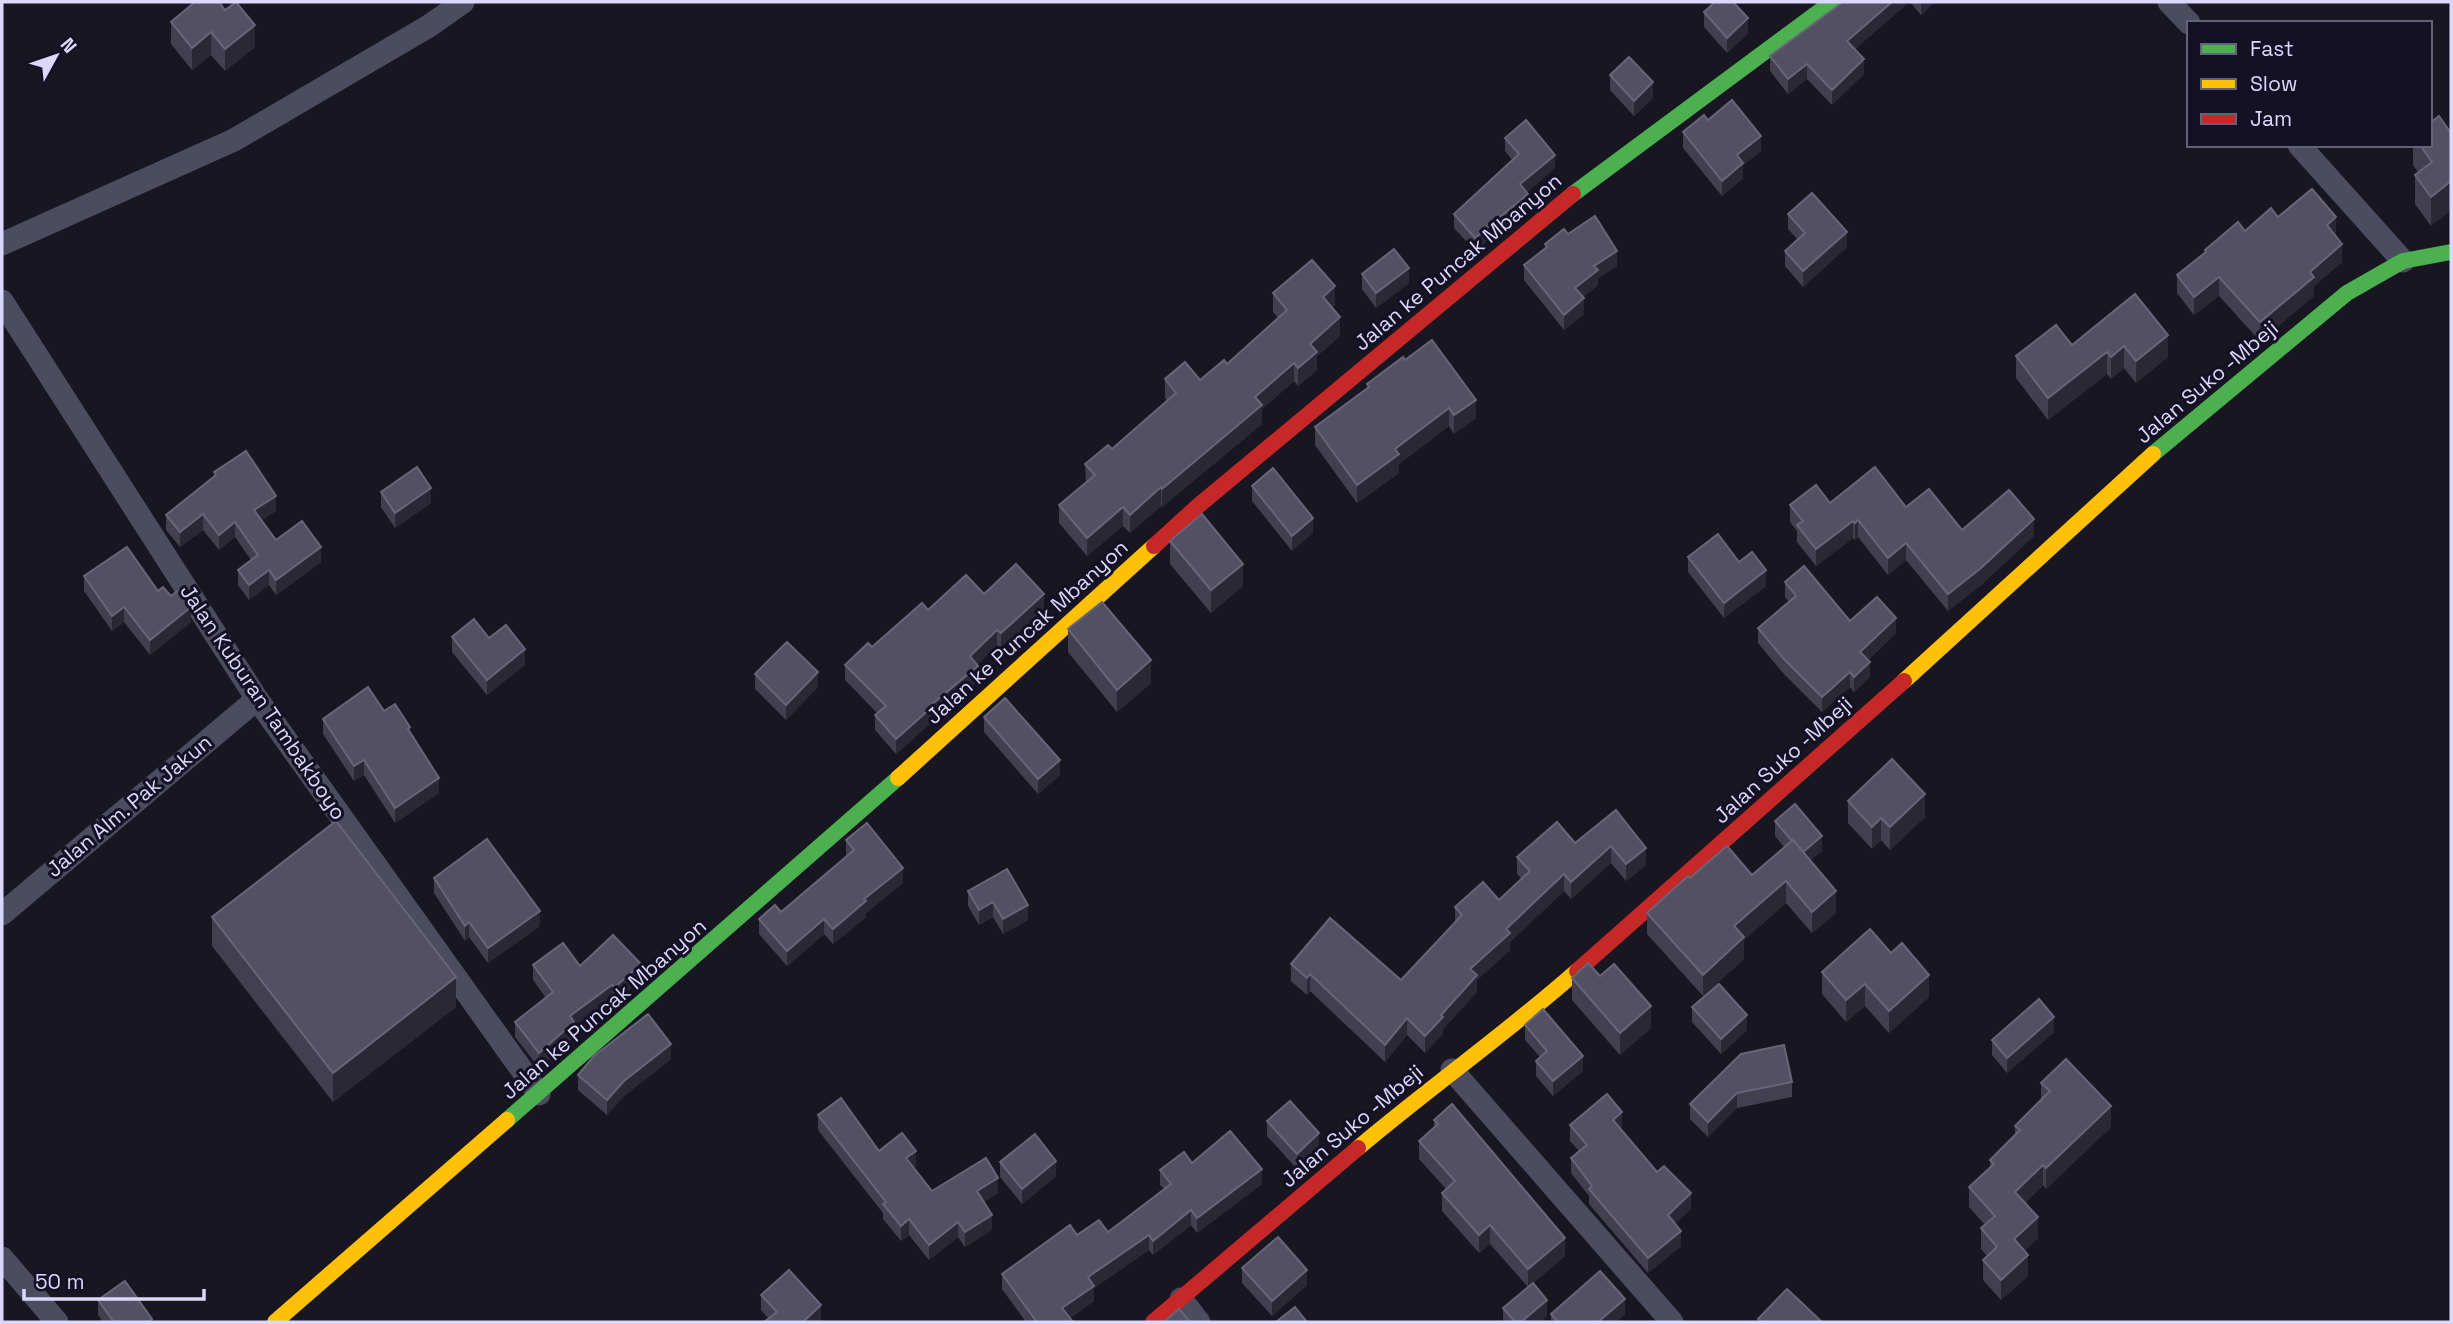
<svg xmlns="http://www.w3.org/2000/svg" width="2453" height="1324" font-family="'Space Grotesk',sans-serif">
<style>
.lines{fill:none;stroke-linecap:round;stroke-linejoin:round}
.street{stroke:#4c4c60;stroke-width:23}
.fast{stroke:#4caf50;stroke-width:16}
.slow{stroke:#ffc107;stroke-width:16}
.jam{stroke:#c62828;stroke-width:16}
.wall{fill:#423f4f}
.shaded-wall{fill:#2a2834}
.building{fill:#525062;stroke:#68657a;stroke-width:2}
.labels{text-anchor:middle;stroke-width:6;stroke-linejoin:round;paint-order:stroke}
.street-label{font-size:21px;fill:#dcd8fc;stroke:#141125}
</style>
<rect width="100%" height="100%" fill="#181620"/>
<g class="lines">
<!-- street -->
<g class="street">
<polyline points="2169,2 2189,23"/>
<polyline points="2299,145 2403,261"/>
<polyline points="2,244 234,140 429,26 463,2"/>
<polyline points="2,301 257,699 539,1094"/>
<polyline points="2,914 257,699"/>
<polyline points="1452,1070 1672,1322"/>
<polyline points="2,1258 57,1322"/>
<polyline points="1181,1299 1199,1322"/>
</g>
<!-- fast -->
<g class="fast">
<polyline points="1573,194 1832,2"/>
<polyline points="2153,454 2347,293 2403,261 2451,252"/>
<polyline points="507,1120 898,778"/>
</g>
<!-- slow -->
<g class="slow">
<polyline points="1904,681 2153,454"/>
<polyline points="898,778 1154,546"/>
<path d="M1358,1148c72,-61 149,-115 219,-177"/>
<polyline points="275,1322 507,1120"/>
</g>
<!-- jam -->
<g class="jam">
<polyline points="1154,546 1198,506 1573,194"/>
<polyline points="1577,971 1904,681"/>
<polyline points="1153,1322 1358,1148"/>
</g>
</g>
<!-- wall -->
<g class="wall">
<polygon points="195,2 255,47 225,71 211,55 192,70 171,44 171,22"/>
<polygon points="1909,2 1855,49 1864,74 1832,105 1807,79 1788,94 1770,71 1770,56"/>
<polygon points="1910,2 1935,2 1921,15"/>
<polygon points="1704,12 1748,33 1727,53 1704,27"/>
<polygon points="1610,75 1653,98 1634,116 1610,90"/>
<polygon points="2439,116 2431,226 2415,204 2415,175 2418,172 2413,165 2413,145 2430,145"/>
<polygon points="1683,132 1761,151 1743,165 1743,178 1722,196 1683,148"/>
<polygon points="1505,138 1555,168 1527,192 1528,207 1475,251 1454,228 1454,214 1512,160 1505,151"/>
<polygon points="1788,214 1847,247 1803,287 1785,266 1785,251 1798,240 1788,229"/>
<polygon points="2278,217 2336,236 2342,262 2314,286 2314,296 2260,341 2219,296 2194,315 2177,293 2177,275 2205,253 2205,250"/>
<polygon points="1568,234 1617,266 1598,278 1598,285 1583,297 1584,314 1564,330 1524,280 1524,265 1545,249 1545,244"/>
<polygon points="1362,274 1409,283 1376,308 1362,289"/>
<polygon points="1273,293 1335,305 1331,308 1340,336 1317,356 1317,370 1298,386 1294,381 1262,409 1262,424 1162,507 1161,506 1130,533 1123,526 1087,556 1059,523 1059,505 1086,483 1085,464 1112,449 1167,401 1165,398 1165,379 1200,380 1227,364 1278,318 1273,312"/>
<polygon points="2135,294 2168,357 2136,383 2124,368 2111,379 2107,374 2048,420 2016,378 2016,356 2072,345"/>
<polygon points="1405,360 1476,418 1454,434 1449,426 1399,464 1399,473 1357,503 1315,445 1315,427 1367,389 1367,384"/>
<polygon points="214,472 276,511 262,520 276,540 321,562 276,595 269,585 249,600 238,585 238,570 251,560 235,537 219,550 203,530 180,547 166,530 166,515 214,477"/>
<polygon points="1252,486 1313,533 1292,551 1252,501"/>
<polygon points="381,492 431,503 395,528 381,507"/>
<polygon points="1830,503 1906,507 1962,530 2034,536 1981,585 1948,611 1906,560 1888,575 1858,537 1855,540 1853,538 1816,566 1797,542 1797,531 1790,522 1790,505"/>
<polygon points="1170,541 1243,586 1211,613 1170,564"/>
<polygon points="1688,557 1766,586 1724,618 1688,572"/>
<polygon points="84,576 158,591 171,596 191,622 150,655 124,622 112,631 84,591"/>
<polygon points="1785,582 1850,621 1896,633 1868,660 1870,677 1854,692 1850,687 1822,712 1783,673 1758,643 1758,628 1789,602 1785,597"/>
<polygon points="984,594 1044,609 1001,648 997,645 977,665 978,681 932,719 932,722 896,754 875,730 875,715 877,713 845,680 845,665 928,610"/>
<polygon points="1068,629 1151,683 1117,712 1068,652"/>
<polygon points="452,637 489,638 525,665 487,695 452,652"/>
<polygon points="755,674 818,687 786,720 755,689"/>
<polygon points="384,711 410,734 439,793 395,823 364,775 354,781 323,734 323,719"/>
<polygon points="984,717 1060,775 1038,794 984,732"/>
<polygon points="1848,801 1925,817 1890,850 1881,840 1872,849 1848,823"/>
<polygon points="1616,810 1646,865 1626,881 1611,863 1571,899 1564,891 1510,942 1510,950 1477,980 1477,992 1443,1029 1443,1034 1425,1053 1407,1035 1385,1062 1310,991 1307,995 1291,981 1291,964 1401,980 1455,922 1455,907 1499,900 1522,879 1517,874 1517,857 1575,843"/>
<polygon points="1775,821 1822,851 1810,860 1836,913 1812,933 1786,903 1744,940 1744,959 1703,996 1647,934 1647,913 1690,878 1752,875 1784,847 1775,836"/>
<polygon points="846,840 903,883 866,913 866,917 833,944 824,934 787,966 759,934 759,919 781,912 847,856 846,855"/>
<polygon points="1007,869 1028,920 1003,934 993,917 979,925 968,906 968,891"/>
<polygon points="434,878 540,926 488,963 469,937 465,941 434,893"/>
<polygon points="212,917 456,1007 333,1102 212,946"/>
<polygon points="533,965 580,966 641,979 615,1002 612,1000 574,1028 574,1037 539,1068 515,1037 515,1022 546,998 533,980"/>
<polygon points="1822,972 1929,997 1889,1033 1865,1006 1846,1022 1822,994"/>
<polygon points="1600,976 1651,1028 1620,1055 1572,1000 1572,978"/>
<polygon points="1692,1007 1747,1030 1721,1054 1692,1022"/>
<polygon points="1525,1025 1583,1071 1553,1096 1536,1076 1536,1061 1540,1057 1525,1040"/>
<polygon points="2054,1032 2007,1073 1992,1055 1992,1040"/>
<polygon points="1741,1054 1792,1082 1792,1097 1737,1108 1708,1137 1690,1119 1690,1104"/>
<polygon points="671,1059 624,1096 607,1115 578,1090 578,1075"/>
<polygon points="2041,1083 2111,1127 2046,1189 2043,1185 2025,1203 2038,1238 2024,1251 2028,1276 2001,1300 1983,1280 1983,1260 1987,1256 1981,1249 1981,1228 1985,1225 1969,1207 1969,1187 1990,1167 1990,1160 2015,1135 2015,1126 2041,1100"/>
<polygon points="818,1115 879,1151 916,1166 914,1168 932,1191 998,1193 984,1202 992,1230 965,1247 958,1237 929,1260 909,1235 901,1241 883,1219 883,1213 818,1130"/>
<polygon points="1434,1120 1565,1256 1533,1283 1547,1316 1539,1322 1503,1322 1503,1308 1528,1287 1490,1244 1479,1253 1442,1211 1442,1193 1446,1189 1419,1159 1419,1141 1434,1127"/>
<polygon points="1267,1121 1319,1148 1297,1169 1267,1136"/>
<polygon points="1570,1125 1622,1127 1620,1129 1635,1146 1691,1209 1675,1223 1681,1246 1648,1273 1589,1204 1589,1196 1571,1173 1571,1158 1579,1151 1570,1141"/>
<polygon points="1000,1162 1056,1176 1022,1204 1000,1177"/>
<polygon points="1192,1163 1262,1184 1197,1233 1191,1225 1153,1255 1149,1250 1094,1288 1094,1301 1070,1318 1073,1322 1026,1322 1002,1289 1002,1274 1077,1235 1108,1232 1164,1189 1160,1185 1160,1170"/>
<polygon points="1242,1268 1307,1285 1272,1316 1242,1283"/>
<polygon points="761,1295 821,1321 819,1322 764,1322 769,1319 761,1310"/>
<polygon points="98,1300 152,1322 103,1322 98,1315"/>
<polygon points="1551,1314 1625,1314 1616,1322 1551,1322"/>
</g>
<!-- shaded-wall -->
<g class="shaded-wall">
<polygon points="1892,2 1909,2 1847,56 1847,41"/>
<polygon points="1921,2 1935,2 1921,15"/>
<polygon points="1748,18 1748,33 1727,53 1727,38"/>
<polygon points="255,25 255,47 225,71 225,49"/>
<polygon points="211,32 211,55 192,70 192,48"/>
<polygon points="1864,59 1864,74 1832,105 1832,90"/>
<polygon points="1807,64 1807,79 1788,94 1788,79"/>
<polygon points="1653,82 1653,98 1634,116 1634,101"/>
<polygon points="1761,136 1761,151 1743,165 1743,178 1722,196 1722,181 1737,155"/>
<polygon points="1555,155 1555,168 1520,198 1520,184"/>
<polygon points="2451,181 2451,211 2431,226 2431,197"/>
<polygon points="1528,194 1528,207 1475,251 1475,238"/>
<polygon points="2336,217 2336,236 2327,244 2327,225"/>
<polygon points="1847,232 1847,247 1803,287 1803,271"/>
<polygon points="2342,244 2342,262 2314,286 2314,296 2260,341 2260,322 2310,272"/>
<polygon points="1617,251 1617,266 1598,278 1598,285 1575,303 1575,288 1594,266"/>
<polygon points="1409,268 1409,283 1376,308 1376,293"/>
<polygon points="2219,277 2219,296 2194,315 2194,297"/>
<polygon points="1335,286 1335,305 1323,315 1323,297"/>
<polygon points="1584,298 1584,314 1564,330 1564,315"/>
<polygon points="1340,317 1340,336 1317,356 1317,370 1298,386 1298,368 1310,344"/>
<polygon points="2168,335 2168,357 2136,383 2136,361"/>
<polygon points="2124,346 2124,368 2111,379 2111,357"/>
<polygon points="2107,352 2107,374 2048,420 2048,398"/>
<polygon points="1294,363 1294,381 1262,409 1262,424 1162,507 1162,489 1255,397"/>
<polygon points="1476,400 1476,418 1454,434 1454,415"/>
<polygon points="1449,408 1449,426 1399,464 1399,473 1357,503 1357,485 1395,449"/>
<polygon points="1161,487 1161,506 1130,533 1130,515"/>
<polygon points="431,488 431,503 395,528 395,513"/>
<polygon points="276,496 276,511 254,525 254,510"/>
<polygon points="1123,507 1123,526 1087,556 1087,538"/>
<polygon points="203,514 203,530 180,547 180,532"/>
<polygon points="1313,518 1313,533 1292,551 1292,536"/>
<polygon points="2034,519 2034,536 1981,585 1948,611 1948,594"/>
<polygon points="1858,520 1858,537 1855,540 1855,523"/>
<polygon points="1853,521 1853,538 1816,566 1816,549"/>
<polygon points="235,522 235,537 219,550 219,535"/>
<polygon points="1906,543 1906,560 1888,575 1888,558"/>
<polygon points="321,547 321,562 276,595 276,580"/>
<polygon points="1243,564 1243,586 1211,613 1211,590"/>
<polygon points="269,570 269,585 249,600 249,585"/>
<polygon points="1766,570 1766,586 1724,618 1724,603"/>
<polygon points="1044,594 1044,609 1001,648 1001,633"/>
<polygon points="124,607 124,622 112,631 112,616"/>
<polygon points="191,607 191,622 150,655 150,640"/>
<polygon points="1896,618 1896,633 1860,667 1860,652"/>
<polygon points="997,630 997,645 970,672 970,656"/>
<polygon points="525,649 525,665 487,695 487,680"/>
<polygon points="1151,660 1151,683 1117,712 1117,690"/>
<polygon points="1870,662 1870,677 1854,692 1854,677"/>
<polygon points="978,666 978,681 932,719 932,722 896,754 896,739 931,705"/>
<polygon points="818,672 818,687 786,720 786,705"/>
<polygon points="1850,672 1850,687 1822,712 1822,697"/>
<polygon points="364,760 364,775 354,781 354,766"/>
<polygon points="1060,760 1060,775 1038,794 1038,779"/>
<polygon points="439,778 439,793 395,823 395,808"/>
<polygon points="1925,794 1925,817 1890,850 1890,827"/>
<polygon points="1881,818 1881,840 1872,849 1872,827"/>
<polygon points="1822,836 1822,851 1801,868 1801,853"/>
<polygon points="1611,846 1611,863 1571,899 1571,882"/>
<polygon points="1646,848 1646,865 1626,881 1626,864"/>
<polygon points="903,868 903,883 866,913 866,917 833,944 833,929 864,899"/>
<polygon points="1564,874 1564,891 1510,942 1510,950 1477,980 1477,992 1443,1029 1443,1034 1425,1053 1425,1036 1441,1015 1470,969 1506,929"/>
<polygon points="1786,881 1786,903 1744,940 1744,959 1703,996 1703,975 1734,926"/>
<polygon points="1836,891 1836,913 1812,933 1812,912"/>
<polygon points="993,902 993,917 979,925 979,910"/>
<polygon points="1028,905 1028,920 1003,934 1003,919"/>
<polygon points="540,911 540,926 488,963 488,948"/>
<polygon points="824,919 824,934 787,966 787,951"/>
<polygon points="469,922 469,937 465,941 465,926"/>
<polygon points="641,964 641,979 615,1002 615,987"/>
<polygon points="1310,974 1310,991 1307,995 1307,978"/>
<polygon points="1929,975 1929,997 1889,1033 1889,1011"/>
<polygon points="456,977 456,1007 333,1102 333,1073"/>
<polygon points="1865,984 1865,1006 1846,1022 1846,1000"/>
<polygon points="612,985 612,1000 574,1028 574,1037 539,1068 539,1053 570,1016"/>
<polygon points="1651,1006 1651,1028 1620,1055 1620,1033"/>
<polygon points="1747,1015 1747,1030 1721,1054 1721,1039"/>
<polygon points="2054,1017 2054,1032 2007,1073 2007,1058"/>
<polygon points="1407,1018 1407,1035 1385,1062 1385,1045"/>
<polygon points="671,1044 671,1059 624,1096 607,1115 607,1100 624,1081"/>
<polygon points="1583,1056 1583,1071 1553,1096 1553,1081"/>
<polygon points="1737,1093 1737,1108 1708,1137 1708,1122"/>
<polygon points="2111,1106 2111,1127 2046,1189 2046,1168"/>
<polygon points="1622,1112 1622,1127 1613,1135 1613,1120"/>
<polygon points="1319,1133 1319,1148 1297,1169 1297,1154"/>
<polygon points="916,1151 916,1166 906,1173 906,1158"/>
<polygon points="1056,1161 1056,1176 1022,1204 1022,1189"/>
<polygon points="2043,1165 2043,1185 2015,1212 2015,1192"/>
<polygon points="1262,1169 1262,1184 1197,1233 1197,1218"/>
<polygon points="998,1178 998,1193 977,1206 977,1191"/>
<polygon points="1691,1193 1691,1209 1668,1230 1668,1215"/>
<polygon points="1191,1210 1191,1225 1153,1255 1153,1241"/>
<polygon points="992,1215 992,1230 965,1247 965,1232"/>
<polygon points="2038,1217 2038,1238 2014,1260 2014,1239"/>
<polygon points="909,1219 909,1235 901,1241 901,1226"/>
<polygon points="958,1222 958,1237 929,1260 929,1245"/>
<polygon points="1490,1225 1490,1244 1479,1253 1479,1235"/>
<polygon points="1681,1231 1681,1246 1648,1273 1648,1258"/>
<polygon points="1149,1235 1149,1250 1094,1288 1094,1301 1063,1322 1062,1308 1088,1277"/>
<polygon points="1565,1238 1565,1256 1528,1287 1528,1269"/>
<polygon points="2028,1255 2028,1276 2001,1300 2001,1280"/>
<polygon points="1307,1270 1307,1285 1272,1316 1272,1301"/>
<polygon points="1625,1299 1625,1314 1616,1322 1598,1322"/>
<polygon points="1547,1300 1547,1316 1539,1322 1521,1322"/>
<polygon points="821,1305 821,1321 819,1322 803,1322"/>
</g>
<!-- building -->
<g class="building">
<polygon points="195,2 219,2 225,10 236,2 255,25 225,49 211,32 192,48 171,22"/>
<polygon points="1715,2 1733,2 1748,18 1727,38 1704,12"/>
<polygon points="1843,2 1892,2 1847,41 1864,59 1832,90 1807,64 1788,79 1770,56"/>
<polygon points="1629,57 1653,82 1634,101 1610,75"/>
<polygon points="1732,100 1761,136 1737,155 1743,163 1722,181 1683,132 1704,115 1708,120"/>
<polygon points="2439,116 2451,133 2451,181 2431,197 2415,175 2432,162 2420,145 2430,145 2430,123"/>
<polygon points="1526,120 1555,155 1520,184 1528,194 1475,238 1454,214 1519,154 1505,138"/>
<polygon points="2312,189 2336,217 2327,225 2342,244 2310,272 2314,277 2260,322 2219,277 2194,297 2177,275 2206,252 2205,250 2238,222 2245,231 2271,208 2278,217"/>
<polygon points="1812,193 1847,232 1803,271 1785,251 1805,233 1788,214"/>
<polygon points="1595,216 1617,251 1594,266 1598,270 1575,288 1584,298 1564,315 1524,265 1547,247 1545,244 1564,229 1568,234"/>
<polygon points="1394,249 1409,268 1376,293 1362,274"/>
<polygon points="1312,260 1335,286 1323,297 1340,317 1310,344 1317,352 1298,368 1294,363 1255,397 1262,405 1162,489 1161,487 1130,515 1123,507 1087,538 1059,505 1095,475 1085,464 1108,445 1112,449 1176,393 1165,379 1185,362 1200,380 1224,360 1227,364 1287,310 1273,293"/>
<polygon points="2135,294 2168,335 2136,361 2124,346 2111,357 2107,352 2048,398 2016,356 2056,325 2072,345"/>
<polygon points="1432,340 1476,400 1454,415 1449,408 1395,449 1399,454 1357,485 1315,427 1369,387 1367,384 1403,357 1405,360"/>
<polygon points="246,451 276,496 254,510 276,540 302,521 321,547 276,580 269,570 249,585 238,570 258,555 235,522 219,535 203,514 180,532 166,515 216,475 214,472"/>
<polygon points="417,467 431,488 395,513 381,492"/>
<polygon points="1875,467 1906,507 1929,489 1962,530 2009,490 2034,519 1981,568 1948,594 1906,543 1888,558 1858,520 1855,523 1853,521 1816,549 1797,525 1803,521 1790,505 1816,485 1830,503"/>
<polygon points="1273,468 1313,518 1292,536 1252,486"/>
<polygon points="1202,514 1243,564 1211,590 1170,541"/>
<polygon points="1718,534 1739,562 1752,552 1766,570 1724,603 1688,557"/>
<polygon points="127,547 158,591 163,587 171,596 180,589 191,607 150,640 124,607 112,616 84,576"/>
<polygon points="1016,564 1044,594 1001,633 997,630 970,656 978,666 931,705 932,707 896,739 875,715 886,706 845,665 868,643 872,647 922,603 928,610 966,575 984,594"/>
<polygon points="1804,566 1850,621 1877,597 1896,618 1860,652 1870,662 1854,677 1850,672 1822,697 1783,658 1758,628 1796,596 1785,582"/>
<polygon points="1102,602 1151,660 1117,690 1068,629"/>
<polygon points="474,619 489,638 506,625 525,649 487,680 452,637"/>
<polygon points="787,642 818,672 786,705 755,674"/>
<polygon points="368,687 384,711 395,704 410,727 408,729 439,778 395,808 364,760 354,766 323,719"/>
<polygon points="1005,698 1060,760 1038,779 984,717"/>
<polygon points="1892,759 1925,794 1890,827 1881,818 1872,827 1848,801"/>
<polygon points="1795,804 1822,836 1803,852 1793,840 1792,841 1775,821"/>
<polygon points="1616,810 1646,848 1626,864 1611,846 1571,882 1564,874 1506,929 1510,933 1470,969 1477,975 1441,1015 1443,1017 1425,1036 1407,1018 1385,1045 1310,974 1307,978 1291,964 1330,918 1401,980 1462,915 1455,907 1483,882 1499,900 1530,871 1517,857 1557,822 1575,843"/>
<polygon points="336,821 456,977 333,1073 212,917"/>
<polygon points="867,823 903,868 864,899 866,901 833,929 824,919 787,951 759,919 775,905 781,912 854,850 846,840"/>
<polygon points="487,839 540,911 488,948 469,922 465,926 434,878"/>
<polygon points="1793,840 1836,891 1812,912 1786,881 1734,926 1744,937 1703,975 1647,913 1688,876 1690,878 1727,846 1752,875"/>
<polygon points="1007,869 1028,905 1003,919 993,902 979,910 968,891"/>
<polygon points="1870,929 1891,953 1902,943 1929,975 1889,1011 1865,984 1846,1000 1822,972"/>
<polygon points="613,935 641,964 615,987 612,985 570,1016 574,1022 539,1053 515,1022 553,992 533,965 563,943 580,966"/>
<polygon points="1588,963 1600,976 1614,964 1651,1006 1620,1033 1572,978"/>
<polygon points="1719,984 1747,1015 1721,1039 1692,1007"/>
<polygon points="2039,999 2054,1017 2007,1058 1992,1040"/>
<polygon points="1543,1009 1583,1056 1553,1081 1536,1061 1547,1051 1525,1025"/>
<polygon points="648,1014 671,1044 624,1081 607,1100 578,1075 594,1056"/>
<polygon points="1784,1045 1792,1082 1737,1093 1708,1122 1690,1104 1741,1054"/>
<polygon points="2066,1059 2111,1106 2046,1168 2043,1165 2015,1192 2038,1217 2014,1239 2028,1255 2001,1280 1983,1260 1997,1247 1981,1228 1995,1216 1969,1187 1994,1164 1990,1160 2020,1130 2015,1126 2050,1091 2041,1083"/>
<polygon points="1607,1094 1622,1112 1613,1120 1657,1172 1664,1166 1691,1193 1668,1215 1681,1231 1648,1258 1589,1189 1592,1186 1571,1158 1587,1145 1570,1125"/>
<polygon points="841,1098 879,1151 902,1133 916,1151 906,1158 932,1191 986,1158 998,1178 977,1191 992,1215 965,1232 958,1222 929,1245 909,1219 901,1226 883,1204 886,1202 818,1115"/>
<polygon points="1290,1101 1319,1133 1297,1154 1267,1121"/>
<polygon points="1452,1104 1565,1238 1528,1269 1490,1225 1479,1235 1442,1193 1455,1181 1419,1141 1438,1124 1434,1120"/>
<polygon points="1230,1131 1262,1169 1197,1218 1191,1210 1153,1241 1149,1235 1088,1277 1094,1286 1062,1308 1073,1322 1034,1322 1036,1321 1002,1274 1070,1225 1077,1235 1099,1220 1108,1232 1171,1184 1160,1170 1184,1152 1192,1163"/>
<polygon points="1035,1134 1056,1161 1022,1189 1000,1162"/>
<polygon points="1278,1237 1307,1270 1272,1301 1242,1268"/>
<polygon points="789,1270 821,1305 803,1322 764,1322 777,1312 761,1295"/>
<polygon points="1600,1271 1625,1299 1598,1322 1558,1322 1551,1314"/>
<polygon points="125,1281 152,1319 147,1322 114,1322 98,1300"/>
<polygon points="1533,1283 1547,1300 1521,1322 1515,1322 1503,1308"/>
<polygon points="1787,1289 1822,1322 1762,1322 1758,1319"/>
<polygon points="1295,1307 1307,1322 1276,1322"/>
<polygon points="1179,1309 1190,1322 1161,1322 1165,1321"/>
</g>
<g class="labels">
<!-- street labels -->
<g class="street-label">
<text transform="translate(1458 262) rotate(-40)" y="7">Jalan ke Puncak Mbanyon</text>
<text transform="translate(2207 382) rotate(-40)" y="7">Jalan Suko -Mbeji</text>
<text transform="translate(1027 632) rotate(-42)" y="7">Jalan ke Puncak Mbanyon</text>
<text transform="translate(263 702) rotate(56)" y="7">Jalan Kuburan Tambakboyo</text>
<text transform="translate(1783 760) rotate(-42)" y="7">Jalan Suko -Mbeji</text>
<text transform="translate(129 806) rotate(-40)" y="7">Jalan Alm. Pak Jakun</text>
<text transform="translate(604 1009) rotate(-41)" y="7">Jalan ke Puncak Mbanyon</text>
<text transform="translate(1352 1126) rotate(-40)" y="7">Jalan Suko -Mbeji</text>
</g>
</g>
<!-- border -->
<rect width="2453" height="1324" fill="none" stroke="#dcd8fc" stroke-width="7"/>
<!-- legend -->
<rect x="2187" y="21" width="245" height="126" fill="#141125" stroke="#64617b" stroke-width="2"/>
<rect x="2201" y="44" width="35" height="10" fill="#4caf50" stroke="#64617b" stroke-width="2"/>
<text x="2250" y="56" font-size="21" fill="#dcd8fc">Fast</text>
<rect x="2201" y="79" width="35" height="10" fill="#ffc107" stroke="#64617b" stroke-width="2"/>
<text x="2250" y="91" font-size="21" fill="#dcd8fc">Slow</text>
<rect x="2201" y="114" width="35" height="10" fill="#c62828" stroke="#64617b" stroke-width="2"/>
<text x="2250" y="126" font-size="21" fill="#dcd8fc">Jam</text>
<!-- north arrow -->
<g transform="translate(56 56) rotate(50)" stroke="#141125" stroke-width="5" paint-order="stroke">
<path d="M0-5L12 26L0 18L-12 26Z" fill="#dcd8fc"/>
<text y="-10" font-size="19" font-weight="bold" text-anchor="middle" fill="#dcd8fc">N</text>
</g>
<!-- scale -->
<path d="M24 1289v10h180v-10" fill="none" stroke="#dcd8fc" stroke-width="3.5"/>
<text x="35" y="1289" font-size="21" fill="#dcd8fc" stroke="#141125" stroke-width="5" paint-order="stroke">50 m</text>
</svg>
